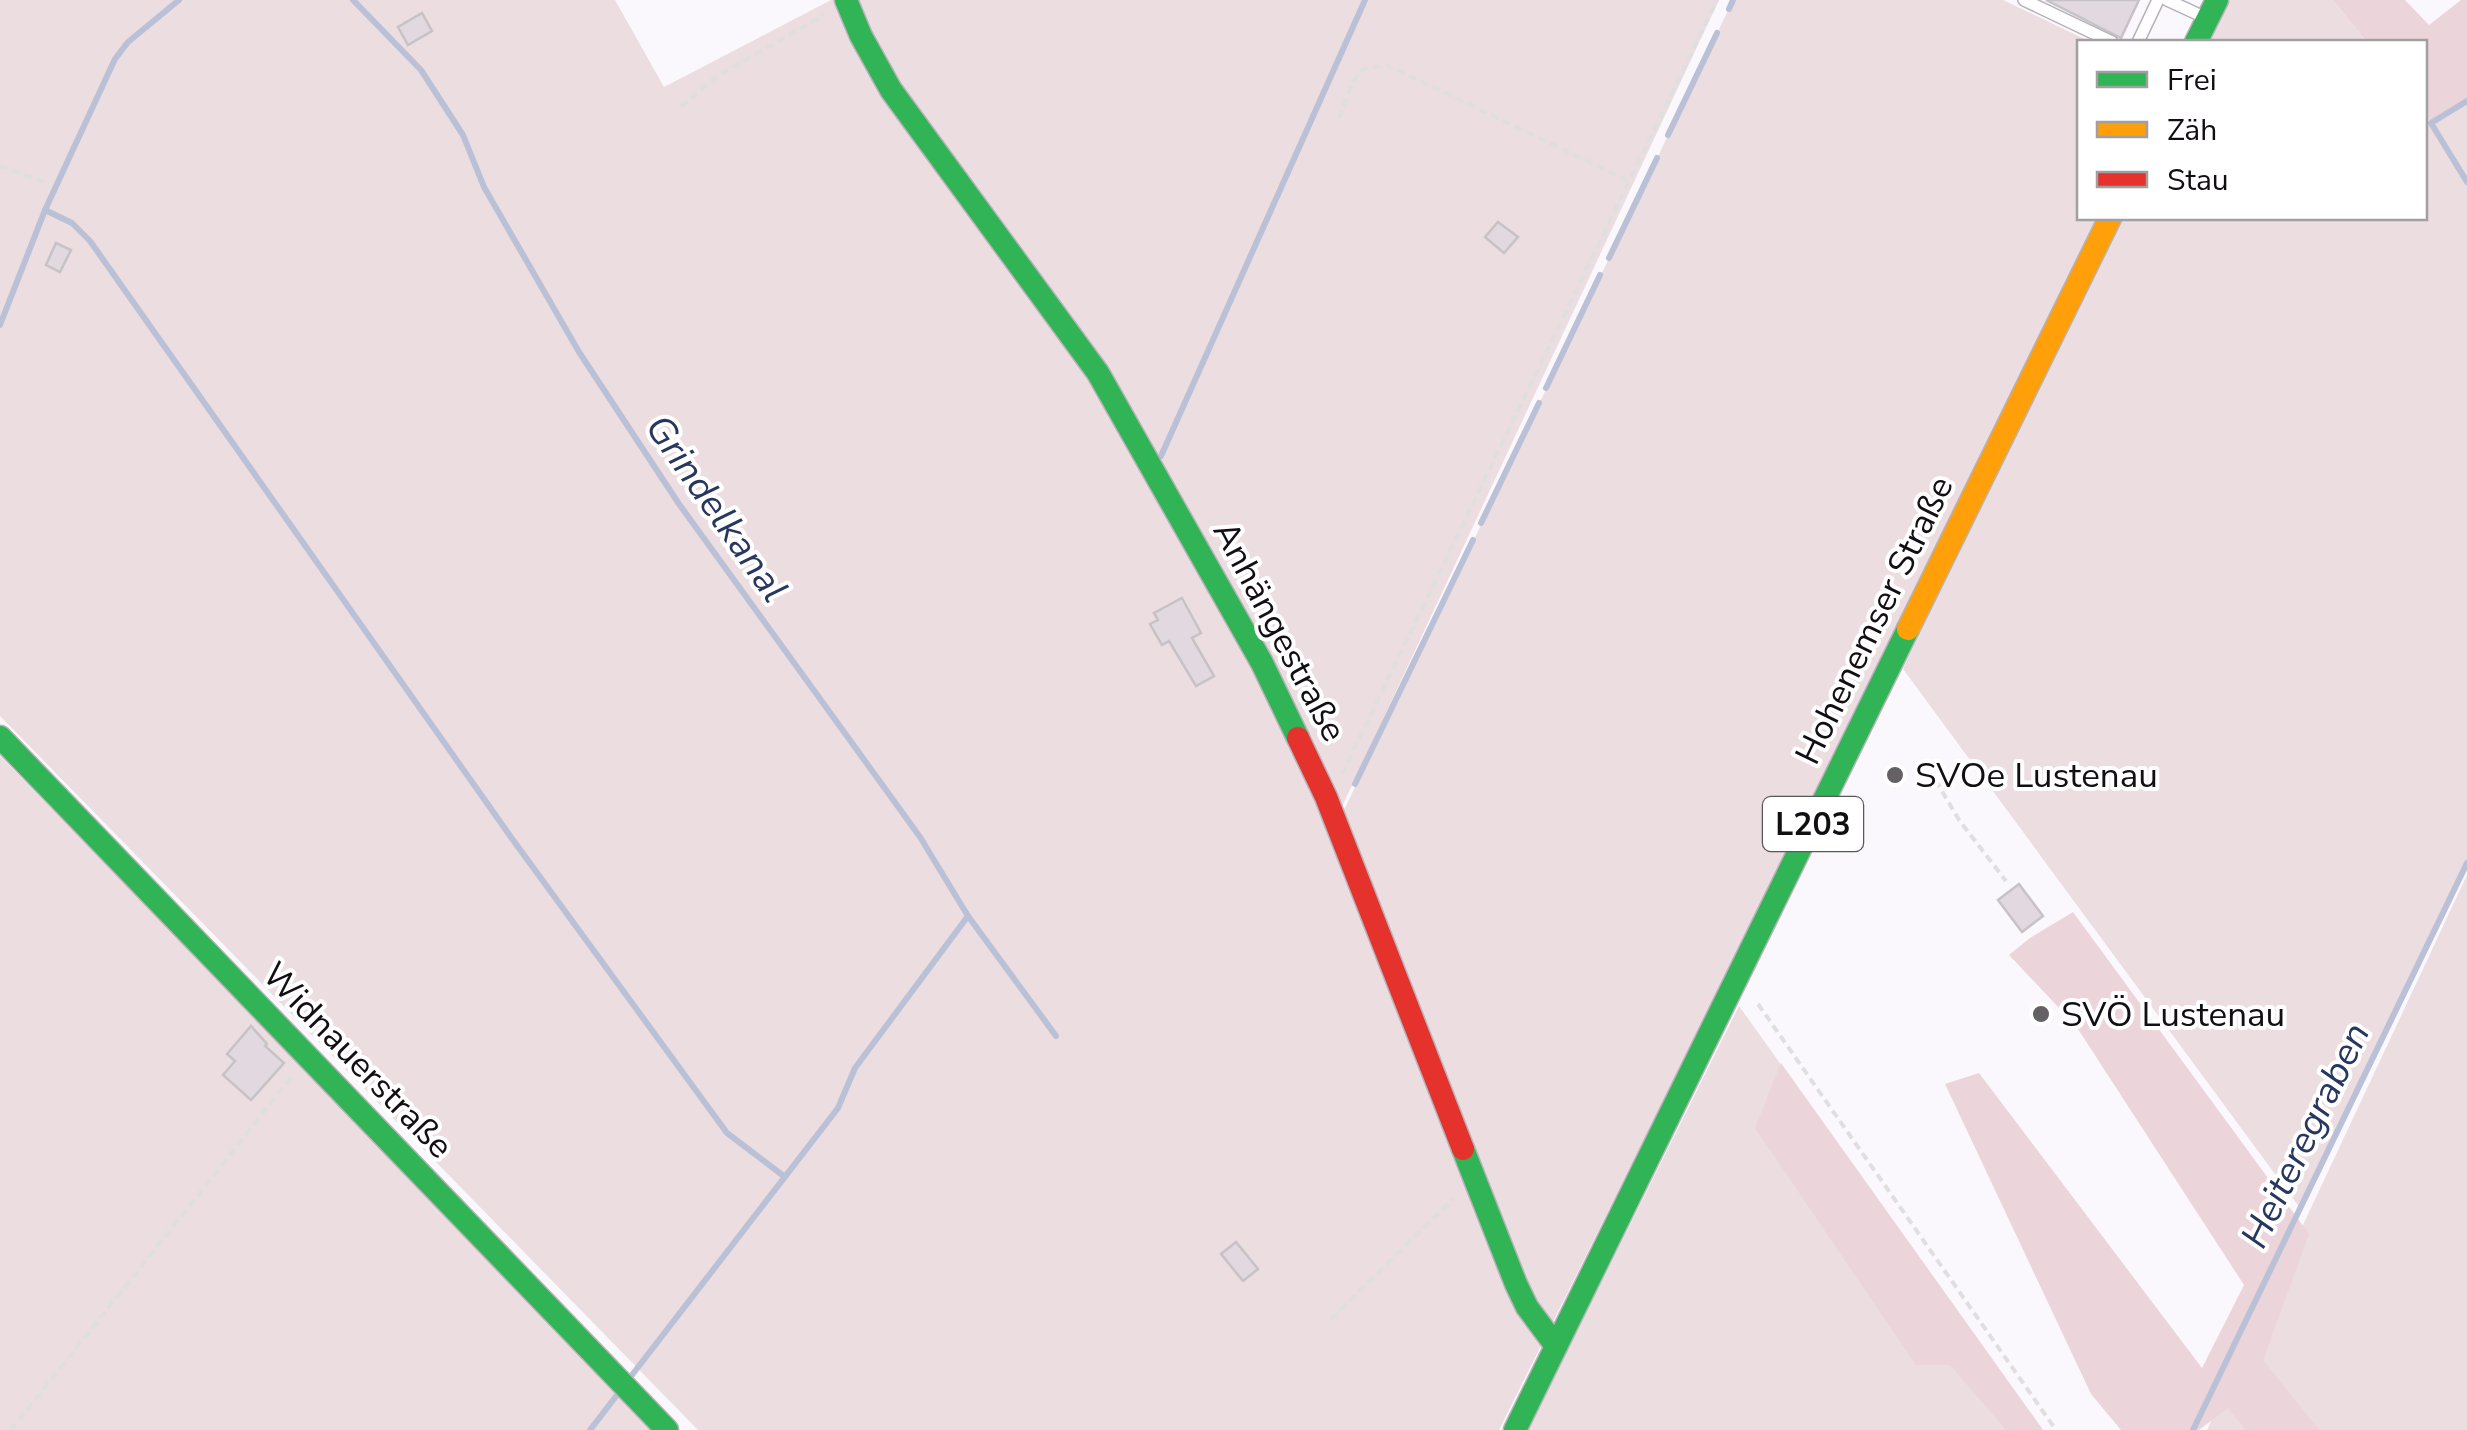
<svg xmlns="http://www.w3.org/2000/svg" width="2467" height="1430" font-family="'Nunito Sans',sans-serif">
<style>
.green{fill:#ebdde0}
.forest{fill:#ebd5da}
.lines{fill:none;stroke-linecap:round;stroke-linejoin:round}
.stream{stroke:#bac1d6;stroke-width:6}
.building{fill:#e1d9df;stroke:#c7c2c6;stroke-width:2.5}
.lane-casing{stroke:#b6b3b8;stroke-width:14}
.fast-casing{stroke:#b6b3b8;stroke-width:25}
.slow-casing{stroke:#b6b3b8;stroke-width:25}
.jam-casing{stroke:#b6b3b8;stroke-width:25}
.path{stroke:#e0dfe0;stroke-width:4;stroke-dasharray:8 5;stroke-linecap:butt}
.lane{stroke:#fefeff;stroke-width:11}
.fast{stroke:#30b455;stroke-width:22}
.slow{stroke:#ff9f0a;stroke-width:22}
.jam{stroke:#e5322d;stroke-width:22}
.poi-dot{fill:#646066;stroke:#fff;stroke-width:4}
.labels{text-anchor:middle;stroke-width:8;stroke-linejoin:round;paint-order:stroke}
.shield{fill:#fff;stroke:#5a565a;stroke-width:2.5}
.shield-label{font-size:32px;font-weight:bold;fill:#130e14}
.street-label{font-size:35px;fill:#130e14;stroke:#fff}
.poi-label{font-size:35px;fill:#130e14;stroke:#fff;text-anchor:start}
.water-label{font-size:38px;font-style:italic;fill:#28375f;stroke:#fff}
</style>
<rect width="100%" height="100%" fill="#fbf8fd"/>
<!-- green -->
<g class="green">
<polygon points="0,0 615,0 664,87 831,0 1719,0 1333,826 1346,806 1733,0 2003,0 2091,42 2080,42 2080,218 2103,218 1499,1430 698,1430 0,716"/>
<polygon points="2218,0 2333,0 2367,42 2198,42"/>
<polygon points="2467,101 2467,863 2300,1208 1903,669 2116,218 2424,218 2425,115 2431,122"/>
<polygon points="0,756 657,1430 0,1430"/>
<polygon points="2467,875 2467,1430 2207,1430"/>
<polygon points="1739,1006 2043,1430 1528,1430"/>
</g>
<!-- forest -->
<g class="forest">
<polygon points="2333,0 2405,0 2429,25 2461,0 2467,0 2467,101 2431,123 2425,115 2424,42 2367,42"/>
<polygon points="2073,912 2309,1234 2263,1360 2319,1430 2246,1430 2228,1408 2199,1430 2121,1430 2091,1394 1945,1084 1979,1073 2202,1368 2244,1285 2076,1026 2009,955 2030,938"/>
<polygon points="1781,1063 2043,1430 2006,1430 1950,1365 1916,1365 1755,1128"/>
</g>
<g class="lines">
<!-- stream -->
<g class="stream">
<polyline points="353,0 421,70 463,135 484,187 579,352 679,504 920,837 968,916 1056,1036"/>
<polyline points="1729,9 1733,0"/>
<polyline points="2467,101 2431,123 2467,182"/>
<polyline points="1668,135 1717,33"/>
<polyline points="45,210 72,223 90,241 513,840 727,1133 785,1177"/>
<polyline points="1609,258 1657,158"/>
<polyline points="0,325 45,210 115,59 128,42 179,0"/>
<polyline points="1546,388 1600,275"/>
<polyline points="1161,456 1365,0"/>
<polyline points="1481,523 1539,403"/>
<polyline points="1355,784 1473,540"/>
<polyline points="632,1375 838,1108 855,1068 968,916"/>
<polyline points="590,1430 617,1395"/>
<polyline points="2193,1430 2467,863"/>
</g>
</g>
<!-- building -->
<g class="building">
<polygon points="2046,0 2139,0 2121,38"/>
<polygon points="422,13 432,31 408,45 398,27"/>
<polygon points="1498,222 1518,237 1504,253 1485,237"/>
<polygon points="56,243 71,250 60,272 46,265"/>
<polygon points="1182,598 1201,633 1192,638 1214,676 1196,686 1169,641 1162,645 1150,624 1158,620 1154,613"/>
<polygon points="2019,884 2043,916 2022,932 1998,900"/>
<polygon points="251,1026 267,1044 265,1046 284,1063 251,1100 223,1075 235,1061 227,1054"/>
<polygon points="1236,1242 1258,1269 1243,1281 1221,1254"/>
</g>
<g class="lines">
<defs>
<g id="lane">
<polyline points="2024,0 2112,42"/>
<polyline points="2167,0 2204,17"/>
<polyline points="2138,42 2158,0"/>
</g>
<g id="fast">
<polyline points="846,0 861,36 891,90 1098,373 1262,663 1298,738"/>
<polyline points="2196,42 2217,0"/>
<polyline points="0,737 667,1430"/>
<polyline points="1463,1149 1516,1284 1527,1307 1556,1346"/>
<polyline points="1515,1430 1908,629"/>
</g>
<polyline id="slow" points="1908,629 2110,218"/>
<polyline id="jam" points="1298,738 1326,797 1463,1149"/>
</defs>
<!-- lane casing -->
<use href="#lane" class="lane-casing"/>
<!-- fast casing -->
<use href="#fast" class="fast-casing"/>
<!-- slow casing -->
<use href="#slow" class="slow-casing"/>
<!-- jam casing -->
<use href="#jam" class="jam-casing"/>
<!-- path -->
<g class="path">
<polyline points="681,107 716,77 824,15"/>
<polyline points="1339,118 1354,80 1363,69 1387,65 1631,182"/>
<polyline points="0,166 44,182"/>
<polyline points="1929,769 1959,820 2006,881"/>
<polyline points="1342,774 1717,0"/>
<polyline points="1758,1004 2056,1430"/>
<polyline points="1331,1319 1453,1199"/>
<polyline points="11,1430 291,1078"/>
</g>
<!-- lane -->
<use href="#lane" class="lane"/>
<!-- fast -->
<use href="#fast" class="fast"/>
<!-- slow -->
<use href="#slow" class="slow"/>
<!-- jam -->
<use href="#jam" class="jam"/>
</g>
<!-- markers -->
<g class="poi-dot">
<circle cx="1895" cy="775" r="10"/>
<circle cx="2041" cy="1014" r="10"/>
</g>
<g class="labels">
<!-- shield labels -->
<rect class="shield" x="1763" y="797" width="100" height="54" rx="8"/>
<g class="shield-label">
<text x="1813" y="835">L203</text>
</g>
<!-- street labels -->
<g class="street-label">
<text transform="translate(1874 620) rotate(-64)" y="12">Hohenemser Straße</text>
<text transform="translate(1280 631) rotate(62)" y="12">Anhängestraße</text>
<text transform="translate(358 1060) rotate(46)" y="12">Widnauerstraße</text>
</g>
<!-- poi labels -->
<g class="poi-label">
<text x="1915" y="787">SVOe Lustenau</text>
<text x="2061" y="1026">SVÖ Lustenau</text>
</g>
<!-- water labels -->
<g class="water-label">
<text transform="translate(717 508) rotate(55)" y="13">Grindelkanal</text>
<text transform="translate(2305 1135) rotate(-64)" y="13">Heiteregraben</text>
</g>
</g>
<!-- legend -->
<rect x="2077" y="40" width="350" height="180" fill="#ffffff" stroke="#a19fa1" stroke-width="2.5"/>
<rect x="2097" y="72" width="50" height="15" fill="#30b455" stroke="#a19fa1" stroke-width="2.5"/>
<text x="2167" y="90" font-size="30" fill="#130e14">Frei</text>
<rect x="2097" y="122" width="50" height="15" fill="#ff9f0a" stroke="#a19fa1" stroke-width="2.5"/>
<text x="2167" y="140" font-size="30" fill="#130e14">Zäh</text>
<rect x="2097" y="172" width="50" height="15" fill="#e5322d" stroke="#a19fa1" stroke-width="2.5"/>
<text x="2167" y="190" font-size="30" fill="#130e14">Stau</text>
</svg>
